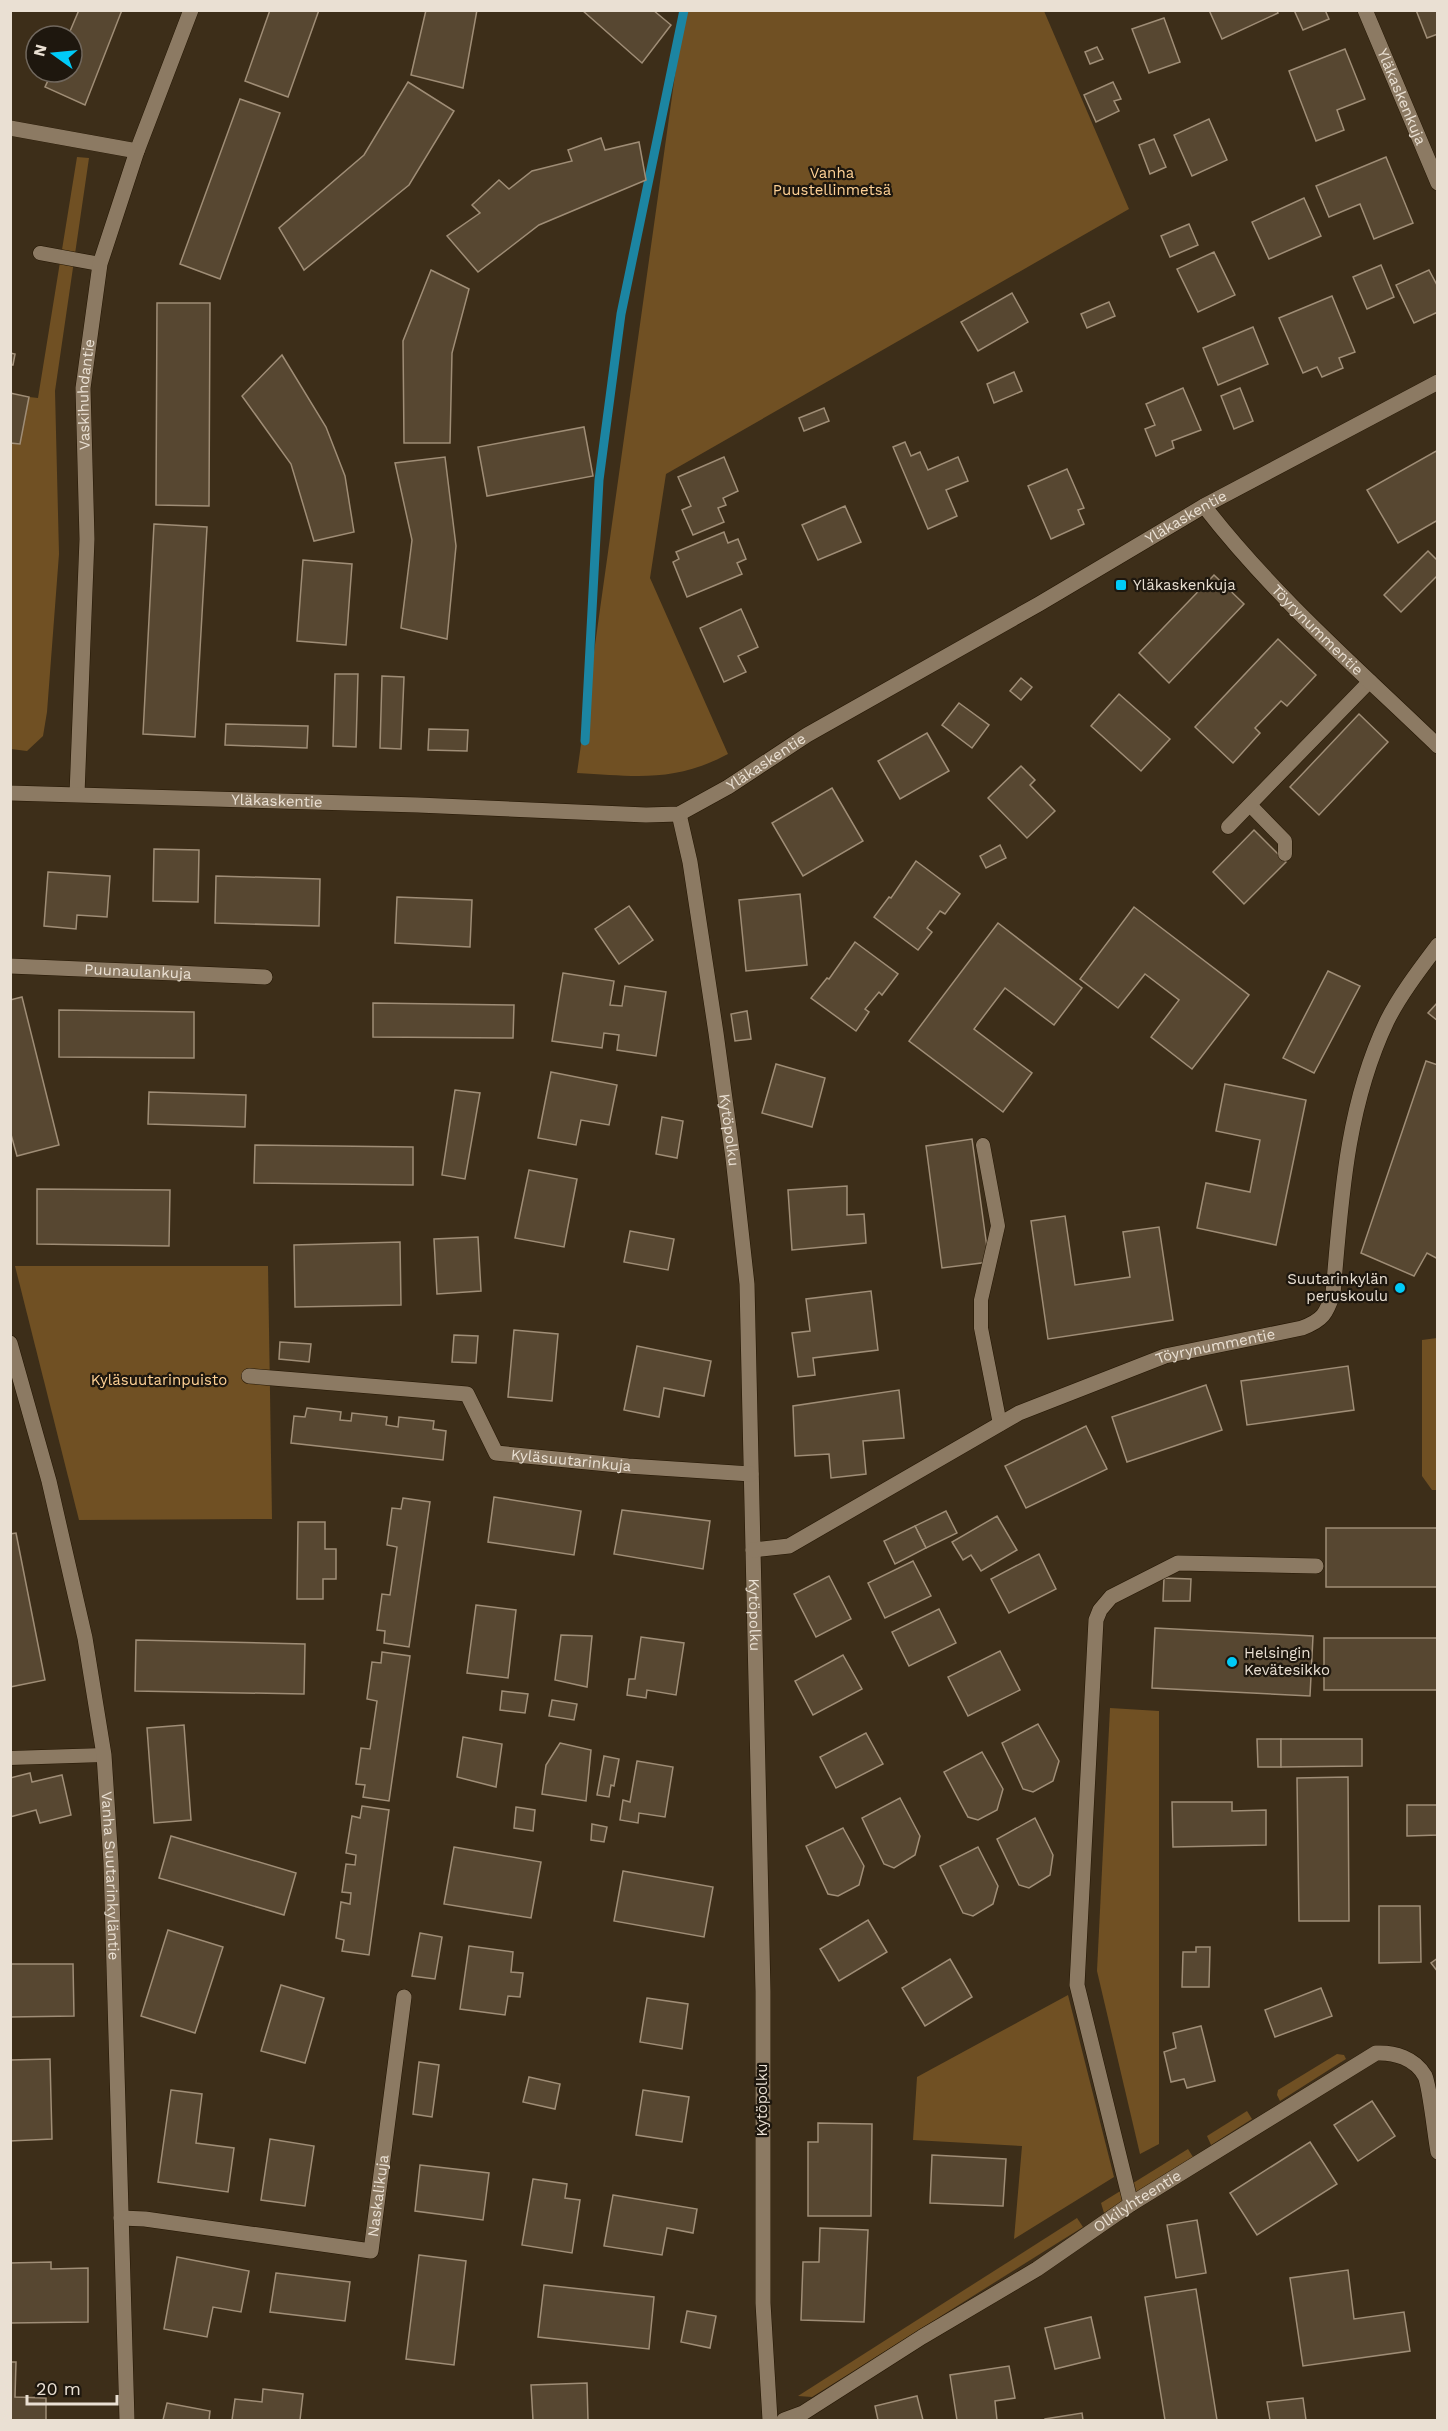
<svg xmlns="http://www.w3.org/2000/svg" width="1448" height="2431" font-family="'Work Sans',sans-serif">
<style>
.green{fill:#705023}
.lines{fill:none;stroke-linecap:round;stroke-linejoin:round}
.stream{stroke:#1c85a2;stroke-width:9}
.building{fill:#574731;stroke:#9f8d76;stroke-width:1.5}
.service-casing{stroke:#241603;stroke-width:15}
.minor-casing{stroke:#241603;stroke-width:16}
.tertiary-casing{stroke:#241603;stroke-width:16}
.service{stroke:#8c7a63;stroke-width:14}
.minor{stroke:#8c7a63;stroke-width:15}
.tertiary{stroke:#8c7a63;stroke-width:15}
.poi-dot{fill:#00cbf8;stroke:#1e170e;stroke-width:2}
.labels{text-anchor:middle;stroke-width:4.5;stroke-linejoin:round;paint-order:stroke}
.street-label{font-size:15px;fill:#eae0d3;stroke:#1e170e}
.park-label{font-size:15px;fill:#ffd296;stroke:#1e170e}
.poi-label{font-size:15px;fill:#eae0d3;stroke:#1e170e;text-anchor:start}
</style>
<rect width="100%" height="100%" fill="#3d2e19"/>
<!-- green -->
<g class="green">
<path d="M684,11h360l85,198 -463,265 -16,104 78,176c-54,29 -93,22 -151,19z"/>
<polygon points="77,157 89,158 55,391 59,554 47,712 43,736 27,751 11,749 10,443 20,444 29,397 38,398"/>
<polygon points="15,1266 268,1266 272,1519 79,1520"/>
<polygon points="1437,1338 1438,1490 1432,1490 1422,1476 1422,1340"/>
<polygon points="1110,1708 1159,1711 1159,2144 1140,2154 1097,1971"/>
<polygon points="1068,1995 1114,2177 1014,2239 1022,2146 913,2140 917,2077"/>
<polygon points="1337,2054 1344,2055 1346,2059 1280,2101 1277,2095 1278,2090"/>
<polygon points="1247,2111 1252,2119 1211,2145 1207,2136"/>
<polygon points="1188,2149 1193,2157 1104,2213 1101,2203"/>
<polygon points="1077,2218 1083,2227 812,2397 798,2396"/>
</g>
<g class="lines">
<!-- stream -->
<polyline class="stream" points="585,741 599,480 621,314 684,10"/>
</g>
<!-- building -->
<g class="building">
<polygon points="79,10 122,10 85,105 45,87 52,72 72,72 72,36 68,36"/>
<polygon points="270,10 319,10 288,97 245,81"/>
<polygon points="426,10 477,10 463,88 411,75"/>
<polygon points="582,10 653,10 671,25 642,63"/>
<polygon points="1209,10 1277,10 1278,13 1222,39"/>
<polygon points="1294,10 1325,10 1329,19 1303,30"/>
<polygon points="1416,10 1438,10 1438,34 1427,38"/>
<polygon points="1164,18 1180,62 1149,73 1132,29"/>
<polygon points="1097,47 1103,59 1090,64 1085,52"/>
<polygon points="1345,49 1365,99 1337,110 1344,130 1316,141 1289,71"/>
<polygon points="408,82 454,111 409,185 304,270 279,228 364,155"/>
<polygon points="1113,82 1121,99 1114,101 1119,111 1096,122 1084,95"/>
<polygon points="240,99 280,113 220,279 180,264"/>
<polygon points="1209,119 1227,160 1192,176 1174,135"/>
<polygon points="601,138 605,150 639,142 646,180 539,225 478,272 447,236 480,213 472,205 499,180 509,189 532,171 572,161 568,150"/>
<polygon points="1154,139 1166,167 1150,174 1139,145"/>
<polygon points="1386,157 1413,223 1374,239 1360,204 1329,217 1316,186"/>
<polygon points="1304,198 1321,236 1269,259 1252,222"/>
<polygon points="1189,224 1198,245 1170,257 1161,236"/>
<polygon points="1214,252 1235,295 1198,312 1177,269"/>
<polygon points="1381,265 1394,297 1367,309 1353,277"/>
<polygon points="431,270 469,289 452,353 450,443 404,443 403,341"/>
<polygon points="1429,270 1438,287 1438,312 1414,323 1396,285"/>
<polygon points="1012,293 1028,322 978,351 961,322"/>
<polygon points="1332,296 1355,352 1339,358 1343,368 1322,377 1317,367 1303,373 1279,318"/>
<polygon points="1109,302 1115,316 1087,328 1081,314"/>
<polygon points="157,303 210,303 209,506 156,505"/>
<polygon points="1253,327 1268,364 1218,385 1203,348"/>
<polygon points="10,353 15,354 13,365 10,365"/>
<polygon points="282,355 326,427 345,476 354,532 314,541 291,464 242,396"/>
<polygon points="1014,372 1022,391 994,403 987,384"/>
<polygon points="1183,388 1201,430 1172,441 1174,448 1156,456 1145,429 1155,425 1146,404"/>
<polygon points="1240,388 1253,421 1234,429 1221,396"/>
<polygon points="10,393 29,397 20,444 10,443"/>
<polygon points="824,408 829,421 804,431 799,418"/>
<polygon points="584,427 593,476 487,496 478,447"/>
<polygon points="905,442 911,456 920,452 928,470 958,457 968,481 946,490 957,516 928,529 893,447"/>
<polygon points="1438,450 1438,520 1398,543 1367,490"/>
<polygon points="445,457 456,546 447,639 401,628 412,540 395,463"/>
<polygon points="724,457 738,491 723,498 726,505 718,508 724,522 693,535 682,510 691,506 678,477"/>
<polygon points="1067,469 1084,508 1078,510 1084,524 1051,539 1028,486"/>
<polygon points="845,506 861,542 818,560 802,525"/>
<polygon points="154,524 207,527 195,737 143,734"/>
<polygon points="724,532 728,543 738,539 746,559 737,563 742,574 687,597 673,562 679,559 676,552"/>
<polygon points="1428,551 1438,561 1438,575 1401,612 1384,595"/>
<polygon points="303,560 352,564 346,645 297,641"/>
<polygon points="1214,575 1244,604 1169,683 1139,653"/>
<polygon points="741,609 758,647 738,656 746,672 724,682 700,628"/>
<polygon points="1278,639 1316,675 1287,706 1281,701 1255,728 1260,733 1233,763 1195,727"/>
<polygon points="335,674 358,674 356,747 333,746"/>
<polygon points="382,676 404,677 401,749 380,748"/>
<polygon points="1021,678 1032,687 1021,700 1010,691"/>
<polygon points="1119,694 1170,739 1141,771 1091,726"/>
<polygon points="959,703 989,725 972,748 942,725"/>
<polygon points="1359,714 1388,742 1319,815 1290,787"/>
<polygon points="226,724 308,726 307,748 225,745"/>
<polygon points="429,729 468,730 467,751 428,750"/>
<polygon points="927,733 949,771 900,799 878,761"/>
<polygon points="1021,766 1035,780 1030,785 1055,811 1027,838 988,798"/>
<polygon points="832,788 863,841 803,876 772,823"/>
<polygon points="1254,830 1286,862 1244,904 1213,872"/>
<polygon points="1000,845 1006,858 986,868 980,856"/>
<polygon points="154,849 199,850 198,902 153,901"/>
<polygon points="916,861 960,894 945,914 940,911 927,928 932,932 918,950 874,917 889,897 891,898"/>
<polygon points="48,872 110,876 107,917 77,915 76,929 44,926"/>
<polygon points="216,876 320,879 319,926 215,923"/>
<polygon points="800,894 807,965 746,971 739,900"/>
<polygon points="397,897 472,900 470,947 395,943"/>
<polygon points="629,906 653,940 619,964 595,929"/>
<polygon points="1134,907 1249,995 1192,1069 1151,1037 1179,1000 1145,974 1118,1008 1080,979"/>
<polygon points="998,923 1082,988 1054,1025 1005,988 974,1029 1032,1073 1003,1112 909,1041"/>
<polygon points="855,942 898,974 882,995 879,992 865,1009 869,1012 856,1031 811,998 827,978 829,979"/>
<polygon points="1328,971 1360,986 1314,1073 1283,1058"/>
<polygon points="563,973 614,981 610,1005 622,1006 625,986 666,992 656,1056 617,1050 619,1035 604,1033 602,1048 552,1041"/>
<polygon points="22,997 59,1145 17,1156 10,1131 10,1000"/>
<polygon points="1438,1002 1438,1021 1428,1013"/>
<polygon points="373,1003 514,1005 513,1038 373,1037"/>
<polygon points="59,1010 194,1012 194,1058 59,1057"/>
<polygon points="747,1011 751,1039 735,1041 731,1014"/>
<polygon points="1426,1061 1438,1065 1438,1259 1427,1253 1414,1276 1361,1253"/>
<polygon points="776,1064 825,1078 812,1127 762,1113"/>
<polygon points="551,1072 617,1085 609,1125 581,1120 576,1145 538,1138"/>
<polygon points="1225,1084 1306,1100 1276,1245 1197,1228 1206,1183 1250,1192 1260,1140 1216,1131"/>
<polygon points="455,1090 480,1093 465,1179 442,1175"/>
<polygon points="149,1092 246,1095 245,1127 148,1124"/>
<polygon points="662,1117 683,1121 677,1158 656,1154"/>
<polygon points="972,1139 989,1262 942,1268 926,1146"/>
<polygon points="255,1145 413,1147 413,1185 254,1183"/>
<polygon points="529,1170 577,1179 564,1247 515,1238"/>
<polygon points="847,1186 847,1215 864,1214 866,1243 792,1250 788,1190"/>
<polygon points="37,1189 170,1190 169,1246 37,1244"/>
<polygon points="1065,1216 1075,1285 1130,1277 1123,1232 1159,1227 1173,1320 1048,1339 1031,1221"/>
<polygon points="630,1231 674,1239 668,1270 624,1262"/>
<polygon points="478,1237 481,1291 437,1294 434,1239"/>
<polygon points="400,1242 401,1305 295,1307 294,1245"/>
<polygon points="871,1291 878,1350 813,1358 815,1375 798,1377 792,1333 810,1331 806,1299"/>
<polygon points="514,1330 558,1334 552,1401 508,1397"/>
<polygon points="454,1335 478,1336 476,1363 452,1362"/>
<polygon points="280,1342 311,1344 309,1362 279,1359"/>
<polygon points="637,1346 711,1361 704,1396 664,1388 659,1417 624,1410"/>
<polygon points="1348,1366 1354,1410 1247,1425 1241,1381"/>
<polygon points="1206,1385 1222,1430 1127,1462 1112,1417"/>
<polygon points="899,1390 904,1438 863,1441 866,1474 831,1478 829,1454 795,1456 793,1406"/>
<polygon points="307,1408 341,1412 340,1420 351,1421 352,1413 387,1417 386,1425 398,1427 399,1417 434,1421 433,1429 446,1431 443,1460 291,1443 294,1416 305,1417"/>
<polygon points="1086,1426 1107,1469 1026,1508 1005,1466"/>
<polygon points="494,1497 581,1511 574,1555 488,1542"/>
<polygon points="403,1498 430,1502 409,1647 384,1643 385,1631 377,1630 382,1594 390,1595 397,1547 387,1545 392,1508 401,1509"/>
<polygon points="622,1510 710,1521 703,1569 614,1554"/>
<polygon points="946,1511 957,1533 926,1548 915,1526"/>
<polygon points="997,1516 1017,1550 981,1571 971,1555 963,1560 952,1542"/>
<polygon points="298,1522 325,1522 325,1549 336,1549 336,1579 323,1579 323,1599 297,1599"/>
<polygon points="915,1526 926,1548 895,1564 884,1541"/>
<rect x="1326" y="1528" width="112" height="59"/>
<polygon points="16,1533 45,1680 10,1687 10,1534"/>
<polygon points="1039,1554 1056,1589 1009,1613 991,1579"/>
<polygon points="913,1561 931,1596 885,1618 868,1583"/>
<polygon points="829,1576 851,1619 816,1637 794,1594"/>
<polygon points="1164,1578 1191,1579 1190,1601 1163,1601"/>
<polygon points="476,1605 516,1610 508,1678 467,1673"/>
<polygon points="939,1609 956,1643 909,1666 892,1632"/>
<polygon points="1155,1628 1313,1636 1310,1696 1152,1688"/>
<polygon points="561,1635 592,1636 587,1687 555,1680"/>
<polygon points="641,1637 684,1643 676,1695 647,1690 646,1698 627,1695 629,1679 635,1679"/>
<rect x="1324" y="1638" width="114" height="52"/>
<polygon points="136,1640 305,1644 304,1694 135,1691"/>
<polygon points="1000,1651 1020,1690 968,1716 948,1677"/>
<polygon points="382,1652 410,1656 389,1801 363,1797 365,1785 356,1784 361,1748 370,1749 377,1701 367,1699 372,1662 381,1663"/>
<polygon points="843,1655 862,1689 813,1715 795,1681"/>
<polygon points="502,1691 528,1694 525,1713 500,1710"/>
<polygon points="552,1700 577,1704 574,1720 549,1716"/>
<polygon points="1038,1724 1059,1761 1053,1781 1033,1792 1023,1789 1002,1743"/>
<polygon points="184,1725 191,1820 154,1823 147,1728"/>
<polygon points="866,1733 883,1764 836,1788 820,1757"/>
<polygon points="463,1737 502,1744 496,1787 457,1777"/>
<polygon points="1257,1739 1281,1739 1281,1767 1258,1767"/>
<polygon points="1281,1739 1362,1739 1362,1766 1281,1767"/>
<polygon points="560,1743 591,1750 586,1801 542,1794 546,1765"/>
<polygon points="982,1752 1003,1789 997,1810 978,1820 968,1817 944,1772"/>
<polygon points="604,1756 619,1759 614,1786 611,1785 609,1797 597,1795"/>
<polygon points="637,1761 673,1767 665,1817 639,1813 638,1823 620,1820 623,1800 630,1802"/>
<polygon points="30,1773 32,1782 62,1775 71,1815 40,1823 36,1810 10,1817 10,1778"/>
<polygon points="1348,1777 1349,1921 1299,1921 1297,1778"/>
<polygon points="900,1798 920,1836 915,1855 894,1868 884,1864 862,1818"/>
<polygon points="1172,1802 1232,1802 1232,1811 1266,1810 1266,1845 1173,1847"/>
<polygon points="1407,1805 1438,1805 1438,1835 1407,1836"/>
<polygon points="362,1806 389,1810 369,1955 342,1951 344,1940 336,1938 341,1902 350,1904 351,1893 342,1892 346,1864 355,1865 356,1855 346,1853 352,1816 360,1818"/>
<polygon points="516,1807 535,1810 533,1831 514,1828"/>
<polygon points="1035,1818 1053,1855 1050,1875 1029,1888 1019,1885 997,1839"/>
<polygon points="592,1824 607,1827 604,1842 591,1840"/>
<polygon points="843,1828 864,1866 859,1885 838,1896 828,1894 806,1846"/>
<polygon points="171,1836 296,1873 284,1915 159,1878"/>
<polygon points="454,1847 541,1862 531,1918 444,1904"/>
<polygon points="978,1847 998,1886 993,1904 973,1916 963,1913 940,1866"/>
<polygon points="623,1871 713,1887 704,1937 614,1921"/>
<polygon points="1379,1906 1420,1906 1421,1962 1379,1963"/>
<polygon points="868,1920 887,1952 839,1981 820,1949"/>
<polygon points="168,1930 223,1947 195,2033 141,2016"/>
<polygon points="420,1933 442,1937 435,1979 412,1976"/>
<polygon points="469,1946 513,1952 511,1972 523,1973 520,1997 508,1996 505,2015 460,2009"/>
<polygon points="1196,1947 1210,1947 1209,1987 1182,1987 1183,1952 1196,1952"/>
<polygon points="1438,1958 1438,1972 1431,1963"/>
<polygon points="950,1959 972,1997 925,2026 902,1988"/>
<polygon points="10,1964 73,1964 74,2016 10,2017"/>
<polygon points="281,1985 324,1998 305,2063 261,2051"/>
<polygon points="1321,1988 1332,2016 1275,2037 1265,2010"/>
<polygon points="647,1998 688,2004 682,2049 640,2042"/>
<polygon points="1201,2026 1215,2081 1187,2088 1184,2079 1171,2082 1164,2052 1176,2048 1173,2033"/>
<polygon points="50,2059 52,2139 10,2141 10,2060"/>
<polygon points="419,2062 439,2065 432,2117 413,2114"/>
<polygon points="529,2077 560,2084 555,2109 523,2102"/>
<polygon points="171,2090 202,2094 196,2143 234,2148 228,2192 158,2182"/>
<polygon points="643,2090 689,2097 682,2142 636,2135"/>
<polygon points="1372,2101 1395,2136 1358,2161 1334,2125"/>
<polygon points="818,2123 872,2124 871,2216 808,2216 808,2142 818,2142"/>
<polygon points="270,2139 314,2146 305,2206 261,2200"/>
<polygon points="1310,2142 1337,2184 1257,2235 1230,2193"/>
<polygon points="932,2155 1006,2159 1003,2206 930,2203"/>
<polygon points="420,2165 489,2173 483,2220 415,2211"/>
<polygon points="533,2179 567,2184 565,2198 580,2200 572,2253 522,2245"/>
<polygon points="613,2195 697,2209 693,2233 667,2228 662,2255 604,2246"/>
<polygon points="1197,2220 1206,2273 1176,2278 1167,2225"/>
<polygon points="820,2228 868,2230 864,2322 801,2320 803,2262 819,2262"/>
<polygon points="419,2255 466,2261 454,2365 406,2359"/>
<polygon points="177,2257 249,2271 241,2312 213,2307 207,2337 164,2329"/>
<polygon points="51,2262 51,2269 88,2268 88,2322 10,2323 10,2263"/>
<polygon points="1348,2270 1354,2319 1404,2312 1410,2351 1303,2366 1290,2278"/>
<polygon points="276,2273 350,2282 345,2321 270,2312"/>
<polygon points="544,2285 654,2297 649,2349 538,2337"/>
<polygon points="1196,2289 1217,2420 1165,2420 1145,2297"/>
<polygon points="687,2311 716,2316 710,2348 681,2342"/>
<polygon points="1091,2317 1100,2358 1055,2369 1045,2328"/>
<polygon points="10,2362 16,2362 15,2397 46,2398 46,2420 10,2420"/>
<polygon points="1009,2366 1015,2398 995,2401 997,2420 957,2420 950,2375"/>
<polygon points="587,2383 588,2420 533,2420 531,2385"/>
<polygon points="263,2389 303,2394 300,2420 232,2420 235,2399 262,2402"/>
<polygon points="917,2396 923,2420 878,2420 875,2406"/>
<polygon points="1303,2398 1306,2420 1270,2420 1267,2402"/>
<polygon points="167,2403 210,2411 209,2420 163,2420"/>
<polygon points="1082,2413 1083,2420 1045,2420 1045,2419"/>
</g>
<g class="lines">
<defs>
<g id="service">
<polyline points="40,253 100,264"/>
<polyline points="1250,805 1285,841 1285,854"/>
<polyline points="1228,827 1370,681"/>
<polyline points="983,1145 998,1226 981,1300 981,1328 1000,1424"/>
<polyline points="10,1758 104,1755"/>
</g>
<g id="minor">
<path id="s1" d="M1365,10l73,173"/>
<polyline points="10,128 137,151"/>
<path id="s2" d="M1204,506c68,88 154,163 234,240"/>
<path id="s3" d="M77,794l10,-255 -4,-151 17,-124 37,-113 54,-141"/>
<path id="s4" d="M679,814l11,48 26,171 17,125 14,126 16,707v312l7,117"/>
<path id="s5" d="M10,966l255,11"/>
<path id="s6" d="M10,1343l39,138 36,157 19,117 7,107 16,558"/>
<path id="s7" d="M249,1376l218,18 29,59 132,13 123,8"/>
<path id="s8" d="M753,1550l36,-4 230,-133 146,-57 137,-28c21,-8 24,-14 31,-34 8,-93 13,-187 54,-273 13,-26 33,-52 51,-76"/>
<polyline points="1131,2204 1077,1985 1096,1620 1100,1610 1111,1597 1178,1563 1316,1566"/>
<path id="s9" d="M121,2218l24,1 226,32 33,-254"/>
<path id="s10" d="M784,2420l19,-7 119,-76 115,-68 94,-65 245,-151c18,-1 39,5 49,23 5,11 10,61 13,76"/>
</g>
<g id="tertiary">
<path id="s11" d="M10,793l408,12 228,10 33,-1 49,-27 79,-52 232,-131 165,-98 234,-124"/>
</g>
</defs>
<!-- service casing -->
<use href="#service" class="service-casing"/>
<!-- minor casing -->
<use href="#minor" class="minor-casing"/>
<!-- tertiary casing -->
<use href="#tertiary" class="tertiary-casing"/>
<!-- service -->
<use href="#service" class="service"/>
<!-- minor -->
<use href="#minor" class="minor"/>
<!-- tertiary -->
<use href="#tertiary" class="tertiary"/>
</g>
<!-- markers -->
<g class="poi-dot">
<rect x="1115" y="579" width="12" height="12" rx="3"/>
<circle cx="1400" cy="1288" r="6"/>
<circle cx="1232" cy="1662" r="6"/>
</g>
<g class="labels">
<!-- street labels -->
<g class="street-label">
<text dy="5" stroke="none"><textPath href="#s1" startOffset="94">Yläkaskenkuja</textPath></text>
<text dy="5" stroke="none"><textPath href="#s3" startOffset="400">Vaskihuhdantie</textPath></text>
<text dy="5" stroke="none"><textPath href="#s11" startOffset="1257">Yläkaskentie</textPath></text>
<text dy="5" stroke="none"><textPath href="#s2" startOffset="168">Töyrynummentie</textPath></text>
<text dy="5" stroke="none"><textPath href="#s11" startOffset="771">Yläkaskentie</textPath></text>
<text dy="5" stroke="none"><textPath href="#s11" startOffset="267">Yläkaskentie</textPath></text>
<text dy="5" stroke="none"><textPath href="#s5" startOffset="128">Puunaulankuja</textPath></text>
<text dy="5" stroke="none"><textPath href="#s4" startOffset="320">Kytöpolku</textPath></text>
<text dy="5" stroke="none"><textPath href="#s8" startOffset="510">Töyrynummentie</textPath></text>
<text dy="5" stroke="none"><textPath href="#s7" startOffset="360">Kyläsuutarinkuja</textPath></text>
<text dy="5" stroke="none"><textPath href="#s4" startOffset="806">Kytöpolku</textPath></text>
<text dy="5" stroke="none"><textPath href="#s6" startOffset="544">Vanha Suutarinkyläntie</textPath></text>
<text transform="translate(762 2100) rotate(-90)" y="5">Kytöpolku</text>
<text dy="5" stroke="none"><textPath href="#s9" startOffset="308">Naskalikuja</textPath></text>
<text dy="5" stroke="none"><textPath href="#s10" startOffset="416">Olkilyhteentie</textPath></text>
</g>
<!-- park labels -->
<g class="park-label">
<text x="832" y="178">Vanha<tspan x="832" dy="17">Puustellinmetsä</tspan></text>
<text x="159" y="1385">Kyläsuutarinpuisto</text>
</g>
<!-- poi labels -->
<g class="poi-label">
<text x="1133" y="590">Yläkaskenkuja</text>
<text x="1388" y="1284" text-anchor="end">Suutarinkylän<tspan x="1388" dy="17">peruskoulu</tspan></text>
<text x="1244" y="1658">Helsingin<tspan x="1244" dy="17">Kevätesikko</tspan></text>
</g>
</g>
<!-- border -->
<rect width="1448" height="2431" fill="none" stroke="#eae0d3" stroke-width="24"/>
<!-- north arrow -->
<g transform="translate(54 54) rotate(285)"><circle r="28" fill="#1e170e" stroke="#70675d" stroke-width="1.5"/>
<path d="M0-4.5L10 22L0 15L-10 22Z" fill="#00cbf8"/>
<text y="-9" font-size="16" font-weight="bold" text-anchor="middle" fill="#eae0d3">N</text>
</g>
<!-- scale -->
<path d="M27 2395v9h90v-9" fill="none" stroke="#eae0d3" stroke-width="3"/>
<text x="36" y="2395" font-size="18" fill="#eae0d3" stroke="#1e170e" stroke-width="4.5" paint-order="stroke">20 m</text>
</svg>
